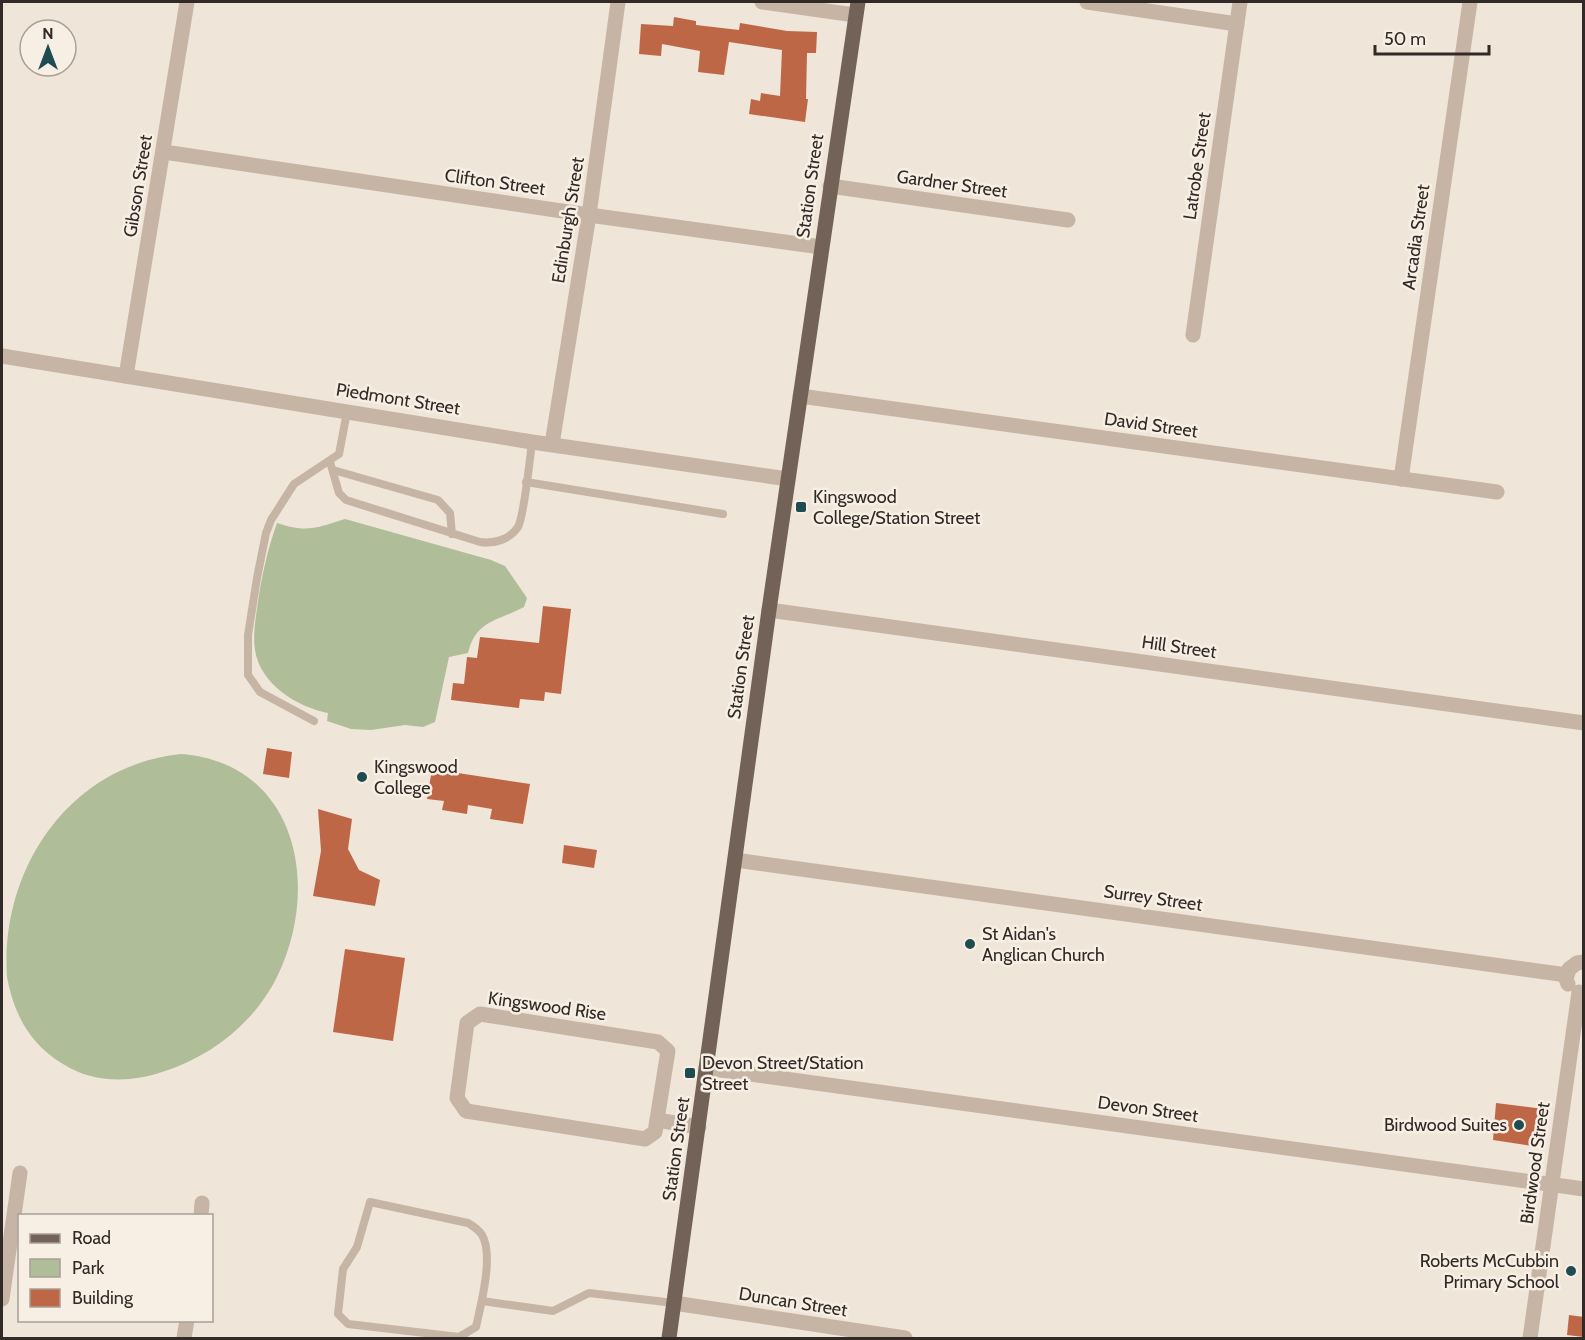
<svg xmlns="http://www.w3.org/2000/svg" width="1585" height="1340" font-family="Cabin,sans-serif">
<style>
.green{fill:#b0bd99}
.building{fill:#be6747}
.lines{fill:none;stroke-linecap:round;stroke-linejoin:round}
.service{stroke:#c6b5a5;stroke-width:8}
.minor{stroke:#c6b5a5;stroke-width:15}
.primary{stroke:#736258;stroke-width:15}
.poi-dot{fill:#1e4c50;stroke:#f7efe4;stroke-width:2}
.labels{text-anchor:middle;stroke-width:5;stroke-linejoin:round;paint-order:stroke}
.street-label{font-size:18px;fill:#322a26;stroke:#f7efe4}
.poi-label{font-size:18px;fill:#322a26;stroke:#f7efe4;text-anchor:start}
</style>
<rect width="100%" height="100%" fill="#efe5d8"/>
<!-- green -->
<g class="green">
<path d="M345,519l146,41 14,6 22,32 -3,9c-26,14 -48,13 -56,46l-19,4 -14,65 -12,5 -18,-2 -34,5 -20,-1 -24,-8 1,-8c-31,-6 -68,-29 -73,-63 -2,-13 0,-28 2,-41 4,-30 10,-58 20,-86 30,10 39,5 68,-4z"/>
<path d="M181,754c117,9 141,134 95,225 -24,46 -66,78 -114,93 -33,11 -69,11 -99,-8 -33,-20 -49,-49 -56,-87 -7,-110 64,-212 174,-223z"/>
</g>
<!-- building -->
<g class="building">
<polygon points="674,17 696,21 696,25 739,30 740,23 787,31 817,32 816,53 807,53 806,99 808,99 805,122 749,114 751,99 760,101 761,93 780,96 782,50 729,42 724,75 698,72 700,51 662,44 661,56 639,54 641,24 673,26"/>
<polygon points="543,606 571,609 561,694 545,692 544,701 520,699 519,708 451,700 453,683 464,684 467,657 477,658 480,637 539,643"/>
<polygon points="267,748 292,752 289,778 263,774"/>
<polygon points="432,769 530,784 523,824 490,819 492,809 468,805 467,814 442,810 444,801 427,799"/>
<polygon points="318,809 352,819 348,849 359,870 380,880 375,906 313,896 321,851"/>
<polygon points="564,845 597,850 594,868 562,863"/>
<polygon points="345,949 405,958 393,1041 333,1032"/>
<polygon points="1496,1103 1544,1109 1539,1147 1493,1140"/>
<polygon points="1569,1315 1584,1317 1584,1337 1567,1335"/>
</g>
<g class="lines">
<!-- service -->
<g class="service">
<path d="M330,462l9,31 7,7 134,42c14,2 29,-2 38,-15 6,-11 12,-69 14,-85"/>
<polyline points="333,470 438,500 450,513 452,534"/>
<polyline points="526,482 723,514"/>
<polyline points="314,721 260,692 248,675 248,635 257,578 266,533 271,520 294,484 339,454 347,412"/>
<path d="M370,1202l98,21c5,3 11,7 14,12 12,20 -1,69 -6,92l-17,10 -111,-13 -10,-10 5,-45 14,-22z"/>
<polyline points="482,1301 553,1311 589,1293 674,1303"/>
</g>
<!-- minor -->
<g class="minor">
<polyline points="762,2 855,15"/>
<polyline points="1087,2 1237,24"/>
<polyline points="164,152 589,215 821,247"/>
<polyline points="830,186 1068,220"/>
<polyline points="1193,335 1240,2"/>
<polyline points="2,356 532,442 788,479"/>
<polyline points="126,376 187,2"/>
<polyline points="800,396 1497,492"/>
<polyline points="552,444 589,215 618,2"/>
<polyline points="1401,479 1470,2"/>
<polyline points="769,610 1584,723"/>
<polyline points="735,860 1567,975"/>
<polyline points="1568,984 1566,979 1569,969 1577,963 1584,962"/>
<polygon points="480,1014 658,1042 668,1051 655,1132 645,1139 466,1111 457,1098 467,1023"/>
<polyline points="706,1068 1584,1189"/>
<polyline points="657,1120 699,1127"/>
<polyline points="201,1216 202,1203"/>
<polyline points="2,1299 20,1173"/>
<polyline points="674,1303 905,1338"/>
<polyline points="184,1338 187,1320"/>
<polyline points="1530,1338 1579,992"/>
</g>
<!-- primary -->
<polyline class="primary" points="669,1338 769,610 858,2"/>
</g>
<!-- markers -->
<g class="poi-dot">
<rect x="795" y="501" width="12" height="12" rx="3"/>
<circle cx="362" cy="777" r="6"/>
<circle cx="970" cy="944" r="6"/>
<rect x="684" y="1067" width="12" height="12" rx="3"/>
<circle cx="1519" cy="1125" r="6"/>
<circle cx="1571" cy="1271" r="6"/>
</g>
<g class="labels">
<!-- street labels -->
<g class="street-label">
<text transform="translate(1197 166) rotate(-82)" y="6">Latrobe Street</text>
<text transform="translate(495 182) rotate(8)" y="6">Clifton Street</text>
<text transform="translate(952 184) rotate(8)" y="6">Gardner Street</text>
<text transform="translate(138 186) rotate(-81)" y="6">Gibson Street</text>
<text transform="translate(810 186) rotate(-82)" y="6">Station Street</text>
<text transform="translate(568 220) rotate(-81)" y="6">Edinburgh Street</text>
<text transform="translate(1416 237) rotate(-82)" y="6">Arcadia Street</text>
<text transform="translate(398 399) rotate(9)" y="6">Piedmont Street</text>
<text transform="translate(1151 425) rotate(8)" y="6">David Street</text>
<text transform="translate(1179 647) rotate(8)" y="6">Hill Street</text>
<text transform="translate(741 667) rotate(-82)" y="6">Station Street</text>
<text transform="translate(1153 898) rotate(8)" y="6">Surrey Street</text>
<text transform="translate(547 1006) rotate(8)" y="6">Kingswood Rise</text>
<text transform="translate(1148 1109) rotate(8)" y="6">Devon Street</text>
<text transform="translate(676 1149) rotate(-82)" y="6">Station Street</text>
<text transform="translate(1535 1163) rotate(-82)" y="6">Birdwood Street</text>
<text transform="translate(793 1302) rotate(9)" y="6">Duncan Street</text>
</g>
<!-- poi labels -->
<g class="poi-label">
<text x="813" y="503">Kingswood<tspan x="813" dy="21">College/Station Street</tspan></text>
<text x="374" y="773">Kingswood<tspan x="374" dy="21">College</tspan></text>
<text x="982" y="940">St Aidan's<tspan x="982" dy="21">Anglican Church</tspan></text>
<text x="702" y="1069">Devon Street/Station<tspan x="702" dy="21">Street</tspan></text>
<text x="1507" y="1131" text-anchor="end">Birdwood Suites</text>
<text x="1559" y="1267" text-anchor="end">Roberts McCubbin<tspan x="1559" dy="21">Primary School</tspan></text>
</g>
</g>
<!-- border -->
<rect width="1585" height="1340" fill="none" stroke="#322a26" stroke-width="6"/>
<!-- legend -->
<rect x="18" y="1214" width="195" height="108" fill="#f7efe4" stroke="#a8a098" stroke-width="1.5"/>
<rect x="30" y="1234" width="30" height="9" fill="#736258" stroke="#a8a098" stroke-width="1.5"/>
<text x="72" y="1244" font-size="18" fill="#322a26">Road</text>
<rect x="30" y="1259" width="30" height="18" fill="#b0bd99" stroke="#a8a098" stroke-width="1.5"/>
<text x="72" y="1274" font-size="18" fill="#322a26">Park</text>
<rect x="30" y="1289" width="30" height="18" fill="#be6747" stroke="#a8a098" stroke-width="1.5"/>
<text x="72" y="1304" font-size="18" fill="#322a26">Building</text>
<!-- north arrow -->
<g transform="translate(48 48)"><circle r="28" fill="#f7efe4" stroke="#a8a098" stroke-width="1.5"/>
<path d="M0-4.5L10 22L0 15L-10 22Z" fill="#1e4c50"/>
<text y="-9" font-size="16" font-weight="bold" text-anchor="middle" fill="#322a26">N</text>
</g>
<!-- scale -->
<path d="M1375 45v9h114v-9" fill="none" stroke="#322a26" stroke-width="3"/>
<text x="1384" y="45" font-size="18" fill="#322a26" stroke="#f7efe4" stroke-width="4.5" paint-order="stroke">50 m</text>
</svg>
